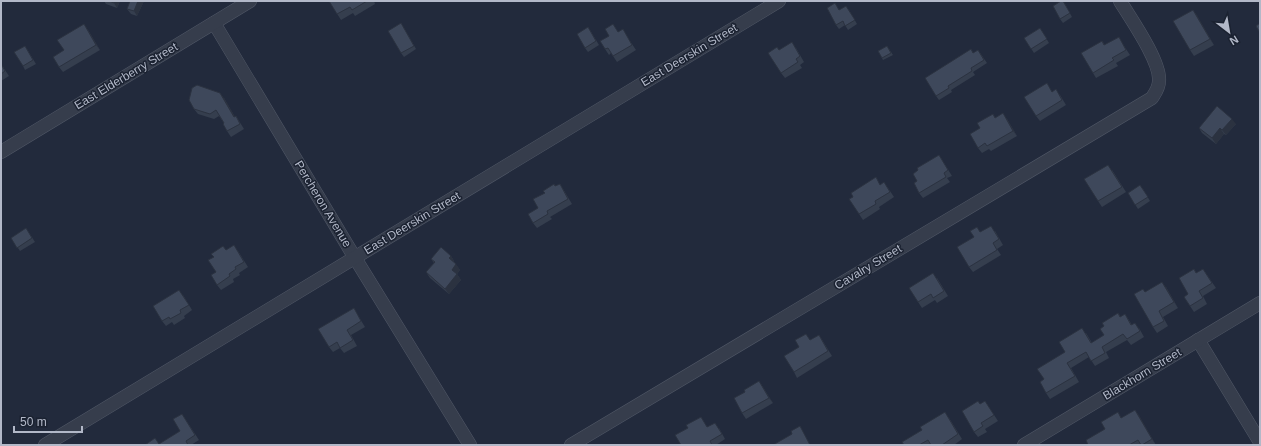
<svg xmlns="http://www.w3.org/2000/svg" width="1261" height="446" font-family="Arial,sans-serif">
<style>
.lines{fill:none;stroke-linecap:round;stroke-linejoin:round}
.minor-casing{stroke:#515867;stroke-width:14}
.minor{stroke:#363d4c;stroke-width:13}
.wall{fill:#353e4e}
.shaded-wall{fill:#2b3240}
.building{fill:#3e485b;stroke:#2b3240}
.labels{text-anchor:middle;stroke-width:3;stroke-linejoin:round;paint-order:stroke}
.street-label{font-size:12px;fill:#b2b8c8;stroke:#1b2231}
</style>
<rect width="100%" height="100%" fill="#222a3c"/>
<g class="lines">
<defs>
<g id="minor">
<polyline points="214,23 355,258 470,445"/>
<polyline points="1,152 250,1"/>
<polyline points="1198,340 1260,442"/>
<polyline points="45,445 779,1"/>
<path d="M571,445l581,-347c3,-5 7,-10 7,-17 2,-19 -28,-62 -39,-80"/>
<polyline points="1024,445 1260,303"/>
</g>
</defs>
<!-- minor casing -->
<use href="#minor" class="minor-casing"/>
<!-- minor -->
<use href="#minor" class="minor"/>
</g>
<!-- wall -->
<g class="wall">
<polygon points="104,1 120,1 117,8 106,4"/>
<polygon points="130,1 144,1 137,16 131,14 127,9"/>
<polygon points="329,1 374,1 375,4 355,16 353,13 341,20"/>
<polygon points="1065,4 1072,17 1063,23 1060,19"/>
<polygon points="840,10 849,10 857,24 848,30 845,25 839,29 836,25"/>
<polygon points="1193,10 1214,45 1194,56 1190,50"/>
<polygon points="401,23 416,49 404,57 401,53"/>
<polygon points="588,27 599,45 588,52 585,48"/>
<polygon points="1040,28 1049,43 1034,53 1024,38"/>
<polygon points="88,30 100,50 63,72 59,67 64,50"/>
<polygon points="618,32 626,35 636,50 617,62 611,53 609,55 605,49"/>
<polygon points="1102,41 1105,45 1122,43 1130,55 1116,63 1118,66 1096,78 1093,73"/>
<polygon points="25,46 36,64 25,70 23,66"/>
<polygon points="887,46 893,55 883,60 878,51"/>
<polygon points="796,48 804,62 800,65 802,68 785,78 781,73 779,50"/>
<polygon points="978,50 987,63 973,72 975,75 951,90 952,92 939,100 936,96 973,53"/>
<polygon points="1,64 9,76 1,81"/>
<polygon points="1053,91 1060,95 1066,105 1040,121 1036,116"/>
<polygon points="224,98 235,117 236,116 244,129 231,137 227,131 224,123 219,116 214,119 198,114 194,109"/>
<polygon points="995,117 1007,119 1017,136 991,151 989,149 982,153 978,148 980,128"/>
<polygon points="1236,124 1226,135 1224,134 1216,144 1202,133 1199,128"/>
<polygon points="939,155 952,176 947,178 950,182 923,198 919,193 917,181 918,170"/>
<polygon points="1112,170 1126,192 1102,207 1098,201"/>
<polygon points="560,184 572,204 550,217 552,219 537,228 533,223 538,208 555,186"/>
<polygon points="880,184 888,188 894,197 879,207 880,209 863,220 859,214"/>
<polygon points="1143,189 1150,201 1138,209 1128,193"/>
<polygon points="26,228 35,242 20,251 11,238"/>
<polygon points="995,231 1003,245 997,249 1001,255 973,272 969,267 974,237 980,232"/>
<polygon points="226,250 238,251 248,267 239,273 240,275 233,279 234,282 221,290 217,285 216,272"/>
<polygon points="451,256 454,261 454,262 460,270 457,274 461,280 449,294 430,278 426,272 434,263 431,259"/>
<polygon points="1194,269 1196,273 1203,269 1216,288 1203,296 1207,304 1194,312 1190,306 1188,294"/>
<polygon points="937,278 948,296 937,303 935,300 922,308 918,302"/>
<polygon points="1166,287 1178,308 1163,317 1168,326 1157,333 1153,327 1145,292"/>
<polygon points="183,295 192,310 184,316 185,318 174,325 172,322 166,326 162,321"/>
<polygon points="1118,313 1121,317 1125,314 1132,325 1139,328 1144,337 1131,345 1127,340 1106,352 1109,358 1095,366 1089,357 1071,368 1079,382 1050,399 1046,393 1044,379 1065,352 1086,333 1092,343 1104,335 1104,326"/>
<polygon points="357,314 365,327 351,335 357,346 344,353 340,348 333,352 329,347"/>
<polygon points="819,335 832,356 797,378 794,372 810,340"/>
<polygon points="759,381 773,403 746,419 742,413 745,392"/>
<polygon points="985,401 998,421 985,429 987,432 978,437 974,432 980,404"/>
<polygon points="1135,410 1156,445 1088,445 1105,429 1122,418"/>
<polygon points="182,414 199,440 191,445 145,445 160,444 180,431"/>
<polygon points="701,417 707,427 719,428 725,439 716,445 681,445 688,428"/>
<polygon points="949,418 962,439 954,445 904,445"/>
</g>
<!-- shaded-wall -->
<g class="shaded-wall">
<polygon points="114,1 120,1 117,8 114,3"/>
<polygon points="138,1 144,1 137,16 134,11"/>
<polygon points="1193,10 1197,15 1214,45 1210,39"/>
<polygon points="84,24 88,30 100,50 96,45"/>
<polygon points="220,93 224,98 238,122 234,117"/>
<polygon points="1003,113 1007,119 1017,136 1013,131"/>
<polygon points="1232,119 1236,124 1226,135 1222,130"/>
<polygon points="1220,128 1224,134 1216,144 1212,138"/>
<polygon points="451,256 454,261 453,263 449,258"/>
<polygon points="456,264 460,270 456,275 452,270"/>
<polygon points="457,274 461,280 449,294 445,289"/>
<polygon points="1162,282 1166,287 1178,308 1174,302"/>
<polygon points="759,381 763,387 773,403 769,398"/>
<polygon points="1135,410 1139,415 1156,445 1152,439"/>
</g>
<!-- building -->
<g class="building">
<polygon points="109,1 114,1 114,3"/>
<polygon points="130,1 138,1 134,11 127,9"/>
<polygon points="329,1 367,1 352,10 350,7 337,14"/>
<polygon points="1061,1 1063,1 1070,13 1060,19 1053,6"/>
<polygon points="835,3 839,10 846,6 855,20 845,26 843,21 836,25 827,8"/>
<polygon points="1193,10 1210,39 1190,50 1173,21"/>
<polygon points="401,23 414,46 401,53 388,31"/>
<polygon points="1260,23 1260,33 1256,26"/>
<polygon points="84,24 96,45 59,67 53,57 64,50 57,40"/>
<polygon points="613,24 618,32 623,29 632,45 613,56 608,48 605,49 600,41 609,36 605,29"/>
<polygon points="588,27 596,41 585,48 577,34"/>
<polygon points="1040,28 1047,39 1031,49 1024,38"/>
<polygon points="1119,37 1126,50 1112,58 1114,60 1093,73 1081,53 1102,41 1104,45"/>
<polygon points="792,42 800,56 796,59 798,62 781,73 768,53 777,47 779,50"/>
<polygon points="25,46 33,60 23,66 14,52"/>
<polygon points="887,46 891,53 882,58 878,51"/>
<polygon points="971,49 973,53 978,50 984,60 971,68 972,71 948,86 949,88 936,96 925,78"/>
<polygon points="1,64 5,71 1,74"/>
<polygon points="1047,83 1052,92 1056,89 1062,100 1036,116 1024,97"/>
<polygon points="197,85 220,93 234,117 236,116 240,124 227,131 223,124 224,123 216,110 210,114 194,109 189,100 192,88"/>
<polygon points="1217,106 1232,119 1222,130 1220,128 1212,138 1199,128"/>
<polygon points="1003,113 1013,131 987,146 985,143 978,148 970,134 980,128 977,123 993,114 995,118"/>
<polygon points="939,155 948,170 944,173 946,177 919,193 914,183 917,181 913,174 918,170 917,168"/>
<polygon points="1108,165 1122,187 1098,201 1084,179"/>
<polygon points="876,177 880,185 884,182 890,192 875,201 876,204 859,214 849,199 853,197 851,193"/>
<polygon points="554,184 555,186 560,184 568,199 547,211 548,214 533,223 528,214 538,208 533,199 545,193 543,191"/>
<polygon points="1140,185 1148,197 1135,205 1128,193"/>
<polygon points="991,226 999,239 993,243 997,250 969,267 957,247 974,237 970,231 977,227 980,232"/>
<polygon points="26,228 32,238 17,248 11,238"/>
<polygon points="234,245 244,262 235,267 236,269 229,274 230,276 217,285 211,275 216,272 208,260 214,257 211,254 223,246 226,250"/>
<polygon points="441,247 451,256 449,258 456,264 452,270 457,274 445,289 426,272 435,262 431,259"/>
<polygon points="1194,269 1196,273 1203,269 1212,283 1199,291 1203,298 1190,306 1184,297 1188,294 1179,278"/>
<polygon points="933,273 944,291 933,298 931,294 918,302 909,288"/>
<polygon points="1162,282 1174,302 1159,311 1164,321 1153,327 1134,294 1143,289 1145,292"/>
<polygon points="179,290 189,305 180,310 181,313 170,319 169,317 162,321 153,306"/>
<polygon points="354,308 361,321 347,330 353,340 340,348 337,342 329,347 318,329"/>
<polygon points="1118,313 1120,317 1125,314 1131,325 1135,323 1140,331 1127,339 1123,334 1102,347 1105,353 1091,361 1086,352 1067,363 1075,376 1046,393 1040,382 1044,379 1037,369 1065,352 1059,342 1082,328 1091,343 1104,335 1100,329 1104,326 1102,323"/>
<polygon points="806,334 810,340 819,335 828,351 794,372 784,356 799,347 795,340"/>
<polygon points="759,381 769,398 742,413 734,398 745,392 744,390"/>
<polygon points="978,401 980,404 985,401 994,415 981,423 983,426 974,432 962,411"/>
<polygon points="1135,410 1152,439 1142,445 1141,445 1138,440 1129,445 1088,445 1086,440 1105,429 1101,422 1118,412 1121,418"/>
<polygon points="945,412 958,434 942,445 931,445 928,440 919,445 904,445 902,442 922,430 920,427"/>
<polygon points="182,414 195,435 186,441 188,445 145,445 155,438 159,444 180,431 173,419"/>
<polygon points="701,417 707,427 715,423 722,434 710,441 712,445 681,445 675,435 688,428 686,425"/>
<polygon points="800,426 810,445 773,445 792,434 791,431"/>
</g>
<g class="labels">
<!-- street labels -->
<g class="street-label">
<text transform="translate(689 55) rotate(-31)" y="4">East Deerskin Street</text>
<text transform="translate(126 76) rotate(-31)" y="4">East Elderberry Street</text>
<text transform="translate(323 204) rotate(59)" y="4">Percheron Avenue</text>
<text transform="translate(412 223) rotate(-31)" y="4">East Deerskin Street</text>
<text transform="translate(868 267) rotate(-31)" y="4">Cavalry Street</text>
<text transform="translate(1142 374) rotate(-31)" y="4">Blackhorn Street</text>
</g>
</g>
<!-- border -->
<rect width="1261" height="446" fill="none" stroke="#b2b8c8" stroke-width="4"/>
<!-- north arrow -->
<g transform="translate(1229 32) rotate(149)" stroke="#1b2231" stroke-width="3" paint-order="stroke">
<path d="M0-3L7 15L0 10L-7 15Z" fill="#b2b8c8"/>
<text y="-6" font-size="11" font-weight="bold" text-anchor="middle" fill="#b2b8c8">N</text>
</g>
<!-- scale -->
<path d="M14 426v6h68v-6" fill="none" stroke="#b2b8c8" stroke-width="2"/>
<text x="20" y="426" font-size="12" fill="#b2b8c8" stroke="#1b2231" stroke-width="3" paint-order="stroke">50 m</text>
</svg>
